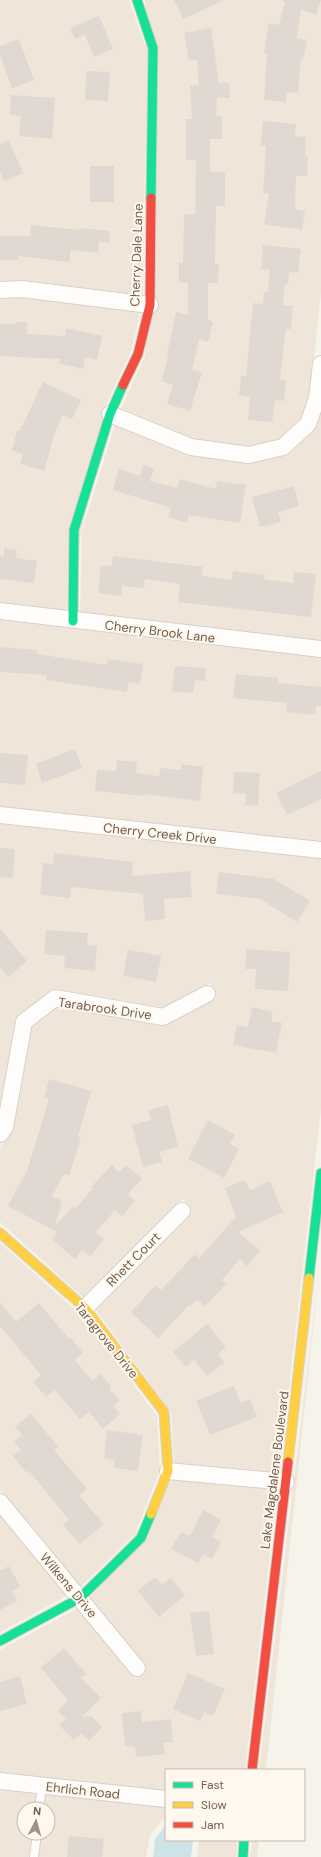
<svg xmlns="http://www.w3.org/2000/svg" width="321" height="1857" font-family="'DM Sans',sans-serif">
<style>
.residential{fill:#efe6d9;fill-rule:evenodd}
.water{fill:#cee3e6}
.building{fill:#e1d9d1}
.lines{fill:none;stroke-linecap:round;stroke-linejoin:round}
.lane-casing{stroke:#d6d0ca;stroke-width:10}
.street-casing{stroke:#d6d0ca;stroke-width:18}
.fast-casing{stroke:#d6d0c9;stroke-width:11}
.slow-casing{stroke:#d6d0c9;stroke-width:11}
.jam-casing{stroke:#d6d0c9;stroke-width:11}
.lane{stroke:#fefdfc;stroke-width:8}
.street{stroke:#fefdfc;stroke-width:16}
.fast{stroke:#16e098;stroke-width:9}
.slow{stroke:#ffcf43;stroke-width:9}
.jam{stroke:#f24e42;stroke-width:9}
.labels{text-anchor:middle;stroke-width:4;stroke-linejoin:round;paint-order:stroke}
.street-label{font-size:13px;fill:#745d4d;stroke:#fef8ee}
</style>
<rect width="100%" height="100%" fill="#f6f3eb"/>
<!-- residential -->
<g class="residential">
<polygon points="0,0 129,0 146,49 143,296 22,280 0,281"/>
<polygon points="145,0 321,0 321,293 310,397 302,419 280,440 249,447 192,439 121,409 145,356"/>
<polygon points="21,297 140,312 131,351 107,403 66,611 0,603 0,298"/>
<polygon points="321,410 321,641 80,613 82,531 115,424 188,455 248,463 288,454 313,430"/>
<polygon points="0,620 321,657 321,842 0,807"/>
<polygon points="0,824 321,858 321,1109 279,1474 174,1464 171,1412 95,1309 192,1211 183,1199 84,1298 0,1222 0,1147 10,1132 30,1027 57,1007 162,1025 217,998 211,983 162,1008 56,990 20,1015 0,1113"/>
<polygon points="0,1243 80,1314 157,1416 160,1470 135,1534 80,1587 0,1490"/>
<polygon points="320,1264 266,1770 259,1770"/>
<path d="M172,1480l105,10 -32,280h-79v49l-4,1 -12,15 -4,22h-146v-207l78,-42 58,71 11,-11 -57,-69zM24,1809h24v24h-24z"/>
<polygon points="0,1514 68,1595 0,1632"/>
<polygon points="199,1840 237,1840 236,1857 197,1857"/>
<polygon points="252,1840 259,1840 257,1857 250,1857"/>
</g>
<!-- water -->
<polygon class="water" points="165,1826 166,1840 193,1840 191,1857 153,1857 155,1839"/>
<!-- building -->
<g class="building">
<polygon points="174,0 224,0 183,19"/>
<polygon points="280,0 321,0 316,15 301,9 297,38 307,40 303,60 301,59 298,93 287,92 286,102 264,100 267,54 264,53 269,23 279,25 285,2"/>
<polygon points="99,16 113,49 94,57 85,35 75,39 70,28"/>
<polygon points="211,28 219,83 229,83 230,98 217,97 216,116 222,117 222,139 210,139 210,172 225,172 225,206 216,206 215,264 219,264 218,283 208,283 208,320 213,322 208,342 199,339 192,370 202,372 190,411 167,404 173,385 161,381 169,355 167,355 176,312 188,315 188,283 179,282 179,263 183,263 184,214 195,215 196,160 186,160 186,119 192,119 190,86 199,85 197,59 189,61 184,33"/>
<polygon points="19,39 34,80 12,88 0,55 0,46"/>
<polygon points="86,71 110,72 108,101 85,100"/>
<polygon points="11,95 55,98 52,139 19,136 21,116 10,115"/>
<polygon points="263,121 296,124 295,136 306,137 305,157 308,157 307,176 296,176 295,209 305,211 302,230 264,224 269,193 263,193 266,146 261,145"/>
<polygon points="9,140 23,173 4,181 0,172 0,144"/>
<rect x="90" y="166" width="24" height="36"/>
<polygon points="31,225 81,230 81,228 110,231 109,243 99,242 98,253 71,250 69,262 18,256 18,260 0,260 0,236 30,236"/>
<polygon points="263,245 301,249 298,273 289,272 288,284 285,284 283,305 293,306 291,329 286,329 280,379 286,380 284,401 275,400 272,422 248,420 250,397 239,395 241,376 246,376 253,303 263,304 264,292 268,292 270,270 261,269"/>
<polygon points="16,322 27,322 27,334 65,336 66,328 102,336 97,360 85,357 83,369 59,364 60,359 0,356 0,324 16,324"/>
<polygon points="43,382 81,400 72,419 63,415 55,432 44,471 20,464 23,454 12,450 17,431 20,431"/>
<polygon points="143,465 154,468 150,481 177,488 180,479 216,489 217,481 246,485 240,523 189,515 187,523 168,517 171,508 113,490 119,469 140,476"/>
<polygon points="294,486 299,506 278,512 281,522 260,527 252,497"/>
<polygon points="4,548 17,550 16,558 37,561 34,583 0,579 0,556 4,557"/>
<polygon points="113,556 203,567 202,576 232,580 233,571 265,575 264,579 293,583 294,572 316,574 311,617 178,602 180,584 145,579 144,588 122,586 121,596 98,593 101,565 112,566"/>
<polygon points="0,647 37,650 37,654 107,665 107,659 143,664 140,684 128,682 127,692 46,680 47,675 0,672"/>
<polygon points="175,666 206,668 205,681 195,680 193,693 172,691"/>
<polygon points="236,674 278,678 278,683 321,687 321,706 316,706 315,715 286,712 287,703 233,698"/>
<polygon points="75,749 82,768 42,783 36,764"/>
<polygon points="0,753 28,755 25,785 0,783"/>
<polygon points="117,760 137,762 136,773 159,776 160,768 181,770 181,764 203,767 200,801 144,794 144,796 95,791 97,770 116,771"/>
<polygon points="321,771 321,799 287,815 276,793"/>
<polygon points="234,772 260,773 258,806 245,805 246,794 233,793"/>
<polygon points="0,848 15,849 13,878 0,877"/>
<polygon points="54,853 133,862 132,876 190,871 192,897 164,899 165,919 145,921 143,894 71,887 70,898 40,895 43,863 53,864"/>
<polygon points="219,872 274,879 310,901 297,922 260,899 216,894"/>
<polygon points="0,929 27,961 8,977 0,967"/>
<polygon points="46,930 88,933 87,945 97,946 95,971 64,968 65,956 44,954"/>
<polygon points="247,949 290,952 288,991 255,989 256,969 245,969"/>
<polygon points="128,950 161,956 156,982 123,976"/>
<polygon points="252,1007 273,1012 271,1021 282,1023 276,1053 233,1045 237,1025 248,1027"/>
<polygon points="49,1079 91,1091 78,1136 81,1137 69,1176 64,1174 52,1196 62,1201 55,1226 73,1206 76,1208 93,1188 91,1187 112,1165 119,1172 126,1165 142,1179 128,1194 135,1201 122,1216 115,1210 96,1232 104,1239 90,1256 82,1250 75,1259 52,1239 57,1232 8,1206 27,1171 49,1099 44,1098"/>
<polygon points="168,1105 178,1147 159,1152 162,1162 143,1167 132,1125 151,1120 148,1110"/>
<polygon points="208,1120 235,1135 230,1144 239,1149 224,1178 188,1159"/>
<polygon points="245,1180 250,1190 270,1181 283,1212 238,1232 260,1251 247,1266 240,1259 222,1280 226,1284 205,1306 197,1299 190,1306 189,1305 158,1338 131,1312 156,1285 161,1290 195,1254 199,1258 236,1217 225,1188"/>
<polygon points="0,1302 16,1322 39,1303 69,1339 71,1338 83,1353 75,1360 92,1381 101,1374 111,1386 109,1389 120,1400 113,1406 120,1414 103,1429 89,1412 80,1419 55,1390 46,1397 33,1382 41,1375 0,1326"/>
<polygon points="207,1324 226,1347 218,1354 224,1362 207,1376 194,1360 186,1367 173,1352"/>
<polygon points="234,1386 241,1403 250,1399 257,1417 210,1435 196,1401"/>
<polygon points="31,1414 58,1447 54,1450 87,1489 79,1496 104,1524 80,1544 63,1525 69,1520 29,1471 27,1473 13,1456 21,1450 14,1442 22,1435 15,1427"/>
<polygon points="107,1430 143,1435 138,1471 114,1468 115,1460 104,1458"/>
<polygon points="203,1510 221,1520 212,1537 221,1542 212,1559 203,1555 198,1563 171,1549 181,1532 190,1536"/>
<polygon points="9,1566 20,1586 12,1591 17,1601 0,1610 0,1569 1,1570"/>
<polygon points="155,1577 162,1585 171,1578 185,1595 159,1617 138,1591"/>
<polygon points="209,1611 214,1654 196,1656 190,1613"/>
<polygon points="64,1648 86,1674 81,1678 101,1698 82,1717 91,1716 102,1727 89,1741 81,1733 74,1740 59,1725 66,1718 58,1711 68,1700 41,1668"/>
<polygon points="188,1673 225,1689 213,1716 204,1712 200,1721 173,1709"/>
<polygon points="20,1676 27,1704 0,1711 0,1682"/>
<polygon points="141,1711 142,1722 171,1719 173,1742 163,1743 165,1754 136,1757 135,1746 125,1747 122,1713"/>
<polygon points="69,1836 104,1839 102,1857 67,1857"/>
</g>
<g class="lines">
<defs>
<g id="lane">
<polyline points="39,1809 42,1785"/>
<polyline points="34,1857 37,1833"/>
</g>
<g id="street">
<polyline points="0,290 22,289 150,305"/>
<polyline points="110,414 191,447 249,455 283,447 308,424 317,398 321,364"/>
<polyline points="0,611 321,649"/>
<polyline points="0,815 321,850"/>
<polyline points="0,1134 5,1127 24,1022 55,998 163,1017 207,994"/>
<polyline points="85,1308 182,1211"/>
<polyline points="168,1471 286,1482"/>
<polyline points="0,1502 137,1668"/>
<polyline points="0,1781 166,1799"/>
</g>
<g id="fast">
<polyline points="137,0 153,48 151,198"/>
<polyline points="73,621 74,530 110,414 123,385"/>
<polyline points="309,1278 321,1173"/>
<polyline points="0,1641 80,1598 141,1538 151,1514"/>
<polyline points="243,1857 244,1840"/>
</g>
<g id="slow">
<polyline points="0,1233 85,1308 164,1412 168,1471 151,1514"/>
<polyline points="288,1462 309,1278"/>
</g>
<g id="jam">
<polyline points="123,385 138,354 150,305 151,198"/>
<polyline points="252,1770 288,1462"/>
</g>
</defs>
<!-- lane casing -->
<use href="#lane" class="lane-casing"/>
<!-- street casing -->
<use href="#street" class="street-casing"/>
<!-- fast casing -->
<use href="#fast" class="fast-casing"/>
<!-- slow casing -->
<use href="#slow" class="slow-casing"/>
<!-- jam casing -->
<use href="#jam" class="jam-casing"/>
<!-- lane -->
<use href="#lane" class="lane"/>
<!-- street -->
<use href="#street" class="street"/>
<!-- fast -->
<use href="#fast" class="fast"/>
<!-- slow -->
<use href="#slow" class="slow"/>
<!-- jam -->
<use href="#jam" class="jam"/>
</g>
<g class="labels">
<!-- street labels -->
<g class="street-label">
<text transform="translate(136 255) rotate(-88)" y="5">Cherry Dale Lane</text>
<text transform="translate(160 631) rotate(7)" y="5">Cherry Brook Lane</text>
<text transform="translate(160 833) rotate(6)" y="5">Cherry Creek Drive</text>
<text transform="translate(105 1008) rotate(8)" y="5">Tarabrook Drive</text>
<text transform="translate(133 1259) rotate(-45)" y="5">Rhett Court</text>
<text transform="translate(107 1340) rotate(51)" y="5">Taragrove Drive</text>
<text transform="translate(274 1470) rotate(-83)" y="5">Lake Magdalene Boulevard</text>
<text transform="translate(69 1585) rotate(50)" y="5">Wilkens Drive</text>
<text transform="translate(83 1790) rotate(6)" y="5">Ehrlich Road</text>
</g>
</g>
<!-- legend -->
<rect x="165" y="1769" width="140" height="72" fill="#fef8ee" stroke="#c7baae"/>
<rect x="173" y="1782" width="20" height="6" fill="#16e098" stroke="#c7baae"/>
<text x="201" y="1789" font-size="12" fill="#745d4d">Fast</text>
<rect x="173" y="1802" width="20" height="6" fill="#ffcf43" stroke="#c7baae"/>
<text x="201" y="1809" font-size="12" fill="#745d4d">Slow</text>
<rect x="173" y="1822" width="20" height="6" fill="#f24e42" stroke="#c7baae"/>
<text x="201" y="1829" font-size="12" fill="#745d4d">Jam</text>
<!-- north arrow -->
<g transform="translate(36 1821) rotate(6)"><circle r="19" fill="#fef8ee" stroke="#c7baae"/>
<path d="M0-3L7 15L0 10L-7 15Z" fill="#a29284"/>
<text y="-6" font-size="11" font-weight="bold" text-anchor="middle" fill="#745d4d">N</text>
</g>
</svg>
